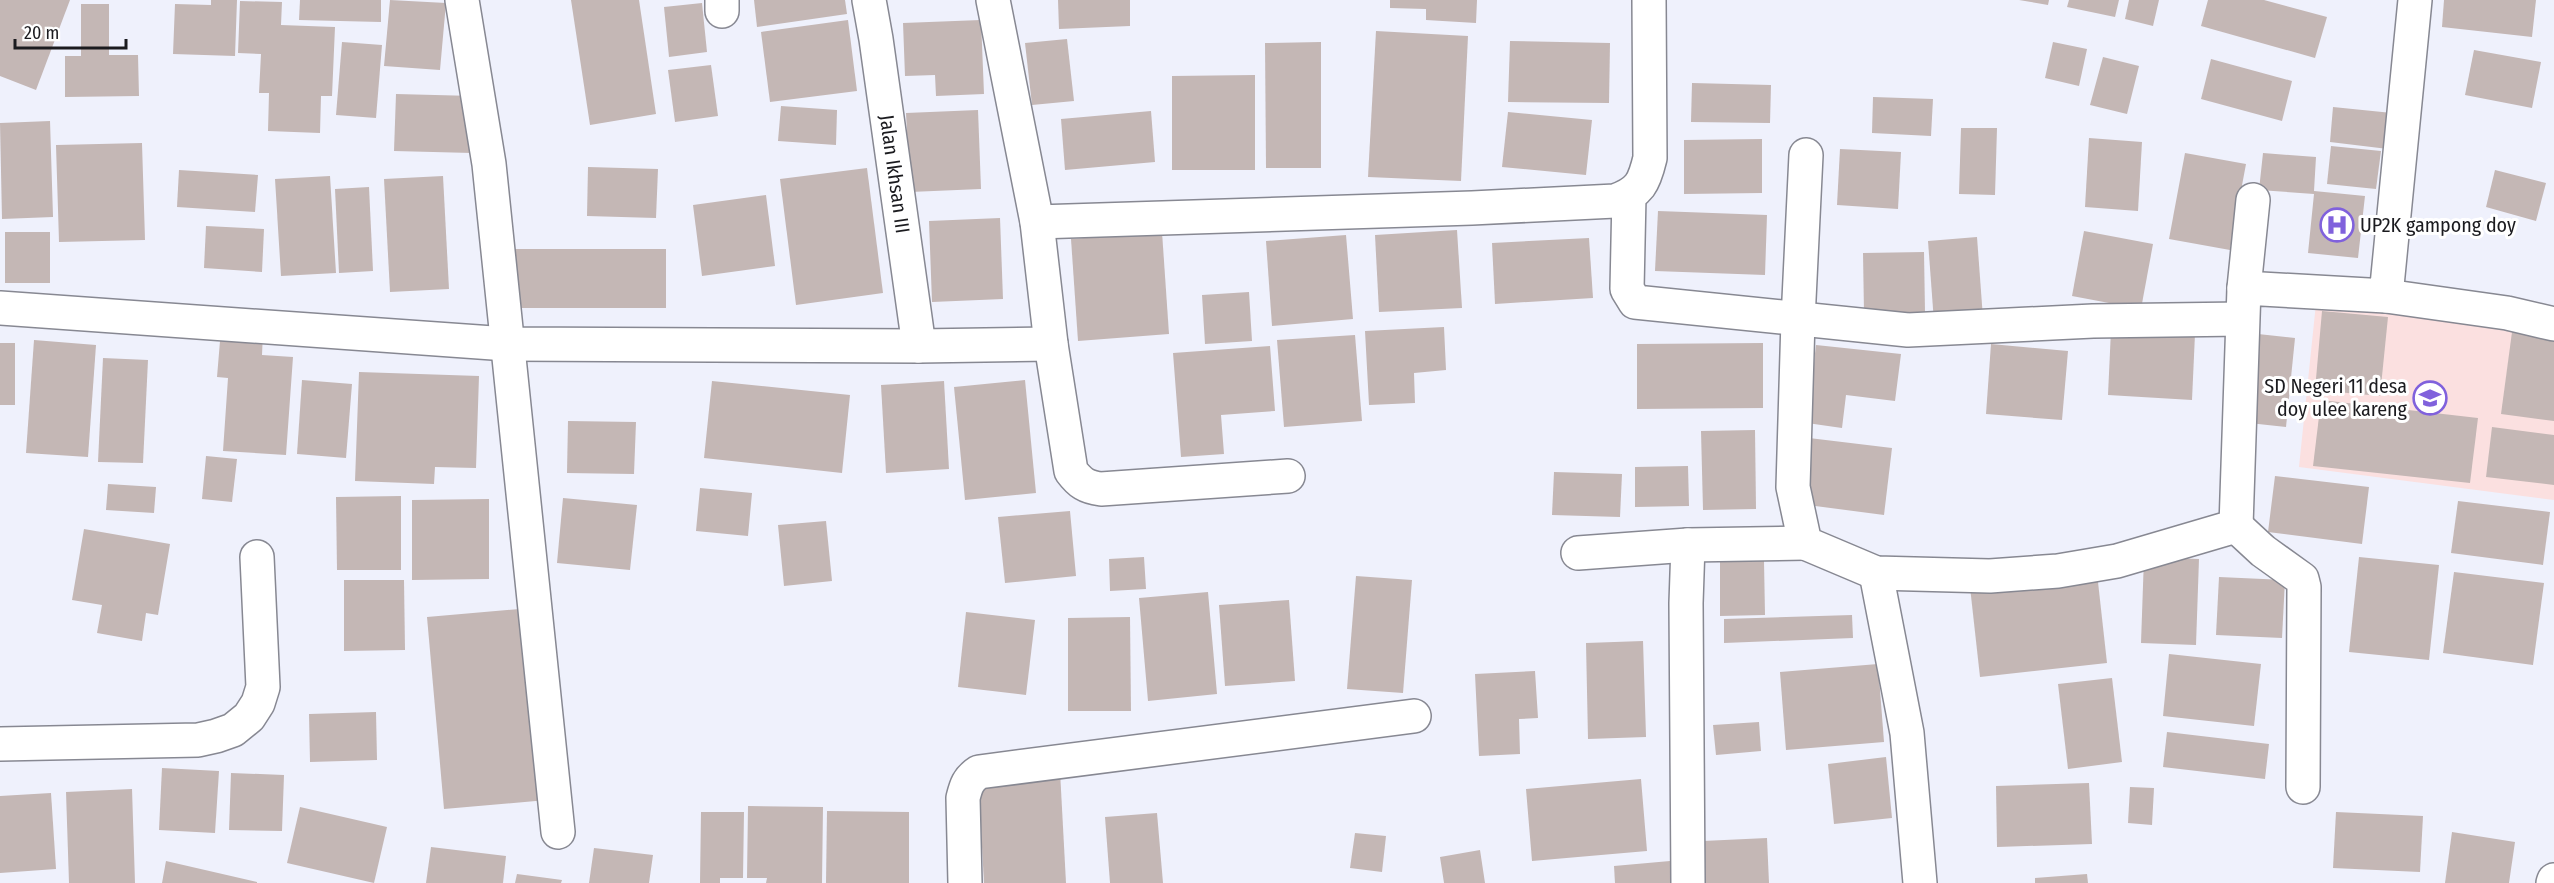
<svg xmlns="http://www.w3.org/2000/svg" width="2554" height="883" font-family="'Fira Sans Condensed',sans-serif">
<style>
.education{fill:#fbe0e0}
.building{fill:#c4b7b5}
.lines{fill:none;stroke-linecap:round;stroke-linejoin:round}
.street-casing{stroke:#878892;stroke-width:36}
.street{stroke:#fff;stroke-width:33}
.labels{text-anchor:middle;stroke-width:6;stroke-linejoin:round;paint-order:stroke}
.street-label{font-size:20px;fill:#1b1b1f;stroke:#fff}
.poi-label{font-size:20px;fill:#1b1b1f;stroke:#fff;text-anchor:start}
</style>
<rect width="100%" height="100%" fill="#eff1fc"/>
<!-- education -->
<polygon class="education" points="2317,294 2554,329 2554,500 2299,467"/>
<!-- building -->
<g class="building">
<polygon points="0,0 70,0 36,90 0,76"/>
<polygon points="211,0 237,0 235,56 173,54 175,4 211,5"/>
<polygon points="300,0 381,0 381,22 299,20"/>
<polygon points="390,0 446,3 440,70 384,66"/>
<polygon points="571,0 639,0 656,114 590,125"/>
<polygon points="754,0 845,0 847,14 757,27"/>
<polygon points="1058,0 1130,0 1130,26 1059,29"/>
<polygon points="1390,0 1477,0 1476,23 1426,20 1426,9 1390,8"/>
<polygon points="2019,0 2049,0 2048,5"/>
<polygon points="2069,0 2119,0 2115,17 2067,7"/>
<polygon points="2129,0 2159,0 2153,26 2125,19"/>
<polygon points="2208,0 2264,0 2327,17 2315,58 2201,26"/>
<polygon points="2444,0 2536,0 2532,37 2442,27"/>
<polygon points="240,1 282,2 281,25 335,27 332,96 321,96 320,133 268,131 269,93 259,93 261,54 238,53"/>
<polygon points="702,3 707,52 669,57 664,7"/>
<polygon points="81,4 109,4 109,55 138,55 139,96 65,97 65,56 81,56"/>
<polygon points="848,20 857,91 770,102 761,32"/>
<polygon points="981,20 984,94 936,96 935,75 905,76 903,23"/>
<polygon points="1376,31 1468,36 1461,181 1368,177"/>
<polygon points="1067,39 1074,101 1032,105 1025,43"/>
<polygon points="1510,41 1610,43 1609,103 1508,102"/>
<polygon points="342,42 382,45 376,118 336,115"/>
<polygon points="1321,42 1321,168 1266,168 1265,43"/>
<polygon points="2053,42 2087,49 2079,86 2045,78"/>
<polygon points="2474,50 2541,62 2532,108 2465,95"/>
<polygon points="2103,57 2139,66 2127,114 2090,105"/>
<polygon points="2211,59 2292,81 2282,121 2201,99"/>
<polygon points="711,65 718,116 675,122 668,70"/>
<polygon points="1255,75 1255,170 1172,170 1172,76"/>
<polygon points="1692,83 1771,85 1770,123 1691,122"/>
<polygon points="396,94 474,96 472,153 394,151"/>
<polygon points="1873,97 1933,99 1931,136 1872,133"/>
<polygon points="781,106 837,110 836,145 778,141"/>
<polygon points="2333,107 2392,113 2388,149 2330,142"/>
<polygon points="978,110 981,189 910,192 906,113"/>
<polygon points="1151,111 1155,162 1065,170 1061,119"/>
<polygon points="1508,112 1592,120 1586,175 1502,167"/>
<polygon points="50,121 53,217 2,219 0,123"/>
<polygon points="1961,128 1997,128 1995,195 1959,194"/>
<polygon points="2089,138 2142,142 2138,211 2085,207"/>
<polygon points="1762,139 1762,193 1684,194 1684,140"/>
<polygon points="142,143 145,240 59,242 56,145"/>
<polygon points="2331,146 2381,151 2376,189 2327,184"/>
<polygon points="1840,149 1901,152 1898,209 1837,205"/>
<polygon points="2185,153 2246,164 2230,250 2169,239"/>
<polygon points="2263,153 2316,157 2314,191 2365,196 2358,258 2308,253 2314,194 2259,190"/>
<polygon points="588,167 658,169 656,218 587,216"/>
<polygon points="867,168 883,293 796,305 780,179"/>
<polygon points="179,170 258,175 255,212 177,207"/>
<polygon points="2495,170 2546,183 2536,221 2486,207"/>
<polygon points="330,176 336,273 281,276 275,179"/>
<polygon points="443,176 449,289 390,292 384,179"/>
<polygon points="369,187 373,271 339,273 335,189"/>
<polygon points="766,195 775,266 702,276 693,205"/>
<polygon points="1658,211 1767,215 1765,275 1655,271"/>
<polygon points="1000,218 1003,299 932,302 929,221"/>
<polygon points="206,226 264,229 262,272 204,268"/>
<polygon points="1457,230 1462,308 1379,312 1375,235"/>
<polygon points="2084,231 2153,244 2141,309 2072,296"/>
<rect x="5" y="232" width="45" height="51"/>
<polygon points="1162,232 1169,334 1078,341 1071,239"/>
<polygon points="1346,235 1353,319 1272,326 1266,241"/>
<polygon points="1977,237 1983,318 1934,322 1928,241"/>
<polygon points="1589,238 1593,298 1495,304 1492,243"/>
<rect x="511" y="249" width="155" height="59"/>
<polygon points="1924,252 1925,312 1864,313 1863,253"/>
<polygon points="1249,292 1252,341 1205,344 1202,295"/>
<polygon points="2322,311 2388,317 2380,396 2315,390"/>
<polygon points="1444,327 1446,370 1414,373 1415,403 1369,405 1365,331"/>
<polygon points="221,329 263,332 262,355 293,357 286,455 223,451 228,378 217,377"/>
<polygon points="2111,330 2195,334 2192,400 2108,395"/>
<polygon points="2512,332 2554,337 2554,421 2501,414"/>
<polygon points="2258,334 2295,338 2286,427 2249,423"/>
<polygon points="1355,335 1362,421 1284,427 1277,340"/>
<polygon points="34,340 96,345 88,457 26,453"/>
<rect x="0" y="343" width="15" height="62"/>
<polygon points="1763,343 1763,408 1637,409 1637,344"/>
<polygon points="1991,344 2068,351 2062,420 1986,414"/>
<polygon points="1816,345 1901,354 1895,401 1846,395 1842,428 1807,423"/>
<polygon points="1270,346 1275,411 1221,415 1224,454 1181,457 1173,353"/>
<polygon points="103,358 148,360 143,463 98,462"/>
<polygon points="359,372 479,376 476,468 435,467 434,484 355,481"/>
<polygon points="302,380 352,384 346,458 297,454"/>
<polygon points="1025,380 1036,493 965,500 954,387"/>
<polygon points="712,381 850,395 842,473 704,458"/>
<polygon points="944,381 949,469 886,473 881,385"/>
<polygon points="2321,400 2478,418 2470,483 2313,466"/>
<polygon points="568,421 636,422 634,474 567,473"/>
<polygon points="2492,427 2554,435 2554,485 2486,477"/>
<polygon points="1755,430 1756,509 1703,510 1701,431"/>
<polygon points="1809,438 1892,448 1884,515 1800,504"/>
<polygon points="206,456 237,459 232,502 202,499"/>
<polygon points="1688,466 1689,506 1635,507 1635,467"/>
<polygon points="1554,472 1622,474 1620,517 1552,515"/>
<polygon points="2275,476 2369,487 2362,544 2268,532"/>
<polygon points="108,484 156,487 154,513 106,510"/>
<polygon points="700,488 752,493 748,536 696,531"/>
<polygon points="401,496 401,570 337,570 336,497"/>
<polygon points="563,498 637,505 630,570 557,563"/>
<polygon points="489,499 489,579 412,580 412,500"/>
<polygon points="2458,501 2550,512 2543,565 2451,553"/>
<polygon points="1070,511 1076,576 1005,583 998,517"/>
<polygon points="826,521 832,581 784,586 778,525"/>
<polygon points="84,529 170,544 158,615 146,613 142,641 97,633 102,605 72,600"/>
<polygon points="1144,557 1146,589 1110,591 1109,559"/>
<polygon points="2144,557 2199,559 2196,645 2141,643"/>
<polygon points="2359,557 2439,565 2429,660 2349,652"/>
<polygon points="1764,561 1765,615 1720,616 1720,562"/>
<polygon points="2454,572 2544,583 2533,665 2443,653"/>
<polygon points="2097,573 2107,663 1980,677 1970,587"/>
<polygon points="1356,576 1412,580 1403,693 1347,689"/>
<polygon points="2219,577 2285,580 2282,638 2216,635"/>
<polygon points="344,580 404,580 405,650 344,651"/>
<polygon points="1208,592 1217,694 1148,701 1139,598"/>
<polygon points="1289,600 1295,681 1225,686 1219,605"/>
<polygon points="531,608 547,800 444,809 427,617"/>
<polygon points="966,612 1035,620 1026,695 958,687"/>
<polygon points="1852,615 1853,638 1724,643 1724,619"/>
<polygon points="1130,617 1131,711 1068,711 1068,618"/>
<polygon points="1643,641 1646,737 1588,739 1586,643"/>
<polygon points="2169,654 2261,664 2254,726 2163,716"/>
<polygon points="1878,664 1884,742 1786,750 1780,672"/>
<polygon points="1535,671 1538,718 1519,719 1520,754 1479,756 1475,674"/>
<polygon points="2112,678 2122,762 2068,769 2058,684"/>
<polygon points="376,712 377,760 310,762 309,714"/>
<polygon points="1759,722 1761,751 1716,755 1713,725"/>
<polygon points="2167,732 2269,744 2265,779 2163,767"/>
<polygon points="1886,757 1892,818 1834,824 1828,764"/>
<polygon points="162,768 219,771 215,833 159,830"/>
<polygon points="1060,771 1066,883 984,883 978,775"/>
<polygon points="231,773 284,775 282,831 229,830"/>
<polygon points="1641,779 1647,851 1532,861 1526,789"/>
<polygon points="2089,783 2092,844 1997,847 1996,786"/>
<polygon points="2130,787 2154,788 2152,825 2128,823"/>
<polygon points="132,789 135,883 69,883 66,792"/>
<polygon points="51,793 56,869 0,873 0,796"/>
<polygon points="748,806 823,807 822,883 766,883 767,878 747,878"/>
<polygon points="300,807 387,827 374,883 287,863"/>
<polygon points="827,811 909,812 909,883 826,883"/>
<polygon points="701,812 744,812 743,878 720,878 720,883 700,883"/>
<polygon points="2336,812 2423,816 2420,872 2333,868"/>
<polygon points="1157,813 1163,883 1110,883 1105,817"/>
<polygon points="2452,832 2515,842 2509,883 2445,883"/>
<polygon points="1355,833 1386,836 1382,872 1350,868"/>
<polygon points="1767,838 1769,883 1704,883 1703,841"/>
<polygon points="431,847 506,856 503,883 426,883"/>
<polygon points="594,848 653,855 649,883 589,883"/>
<polygon points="1480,850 1485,883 1444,883 1440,857"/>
<polygon points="166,861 257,882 257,883 162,883"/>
<polygon points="1670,861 1672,883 1615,883 1614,866"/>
<polygon points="517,874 562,880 561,883 515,883"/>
<polygon points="2087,874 2088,883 2035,883 2035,878"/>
</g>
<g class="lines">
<defs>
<g id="street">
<polyline points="462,0 489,164 558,832"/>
<path id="s1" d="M869,0l7,39 43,307"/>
<path d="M993,0l44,222 14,122 20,127c9,12 15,16 30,18l187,-13"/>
<polyline points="722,11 722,0"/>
<polyline points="1806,155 1798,320 1793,487 1805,543 1876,573 1990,576 2058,571 2117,561 2236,526 2244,288 2386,296 2415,0"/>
<polyline points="1629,196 1627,289 1635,302 1908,330 2093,321 2242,319"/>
<path d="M1037,222l435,-14 143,-7c25,-9 29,-18 35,-43l-1,-158"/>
<polyline points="2244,288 2253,200"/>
<polyline points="2386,296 2507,313 2554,324"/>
<polyline points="0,308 507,344 919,346 1051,344"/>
<polyline points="2236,526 2263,551 2302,579 2304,587 2303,787"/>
<polyline points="1578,553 1688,545"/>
<polyline points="1876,573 1907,733 1920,883"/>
<polyline points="0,744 198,740 216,736 233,730 249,717 258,703 263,687 257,557"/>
<path d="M965,883l-2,-85c3,-12 5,-19 16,-26l435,-56"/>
<polyline points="1688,883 1686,603 1688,545 1805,543"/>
<polyline points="2553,883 2554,880"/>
</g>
</defs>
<!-- street casing -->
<use href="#street" class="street-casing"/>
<!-- street -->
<use href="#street" class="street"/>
</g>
<!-- icons -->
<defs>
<symbol id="hospital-ring" viewBox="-11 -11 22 22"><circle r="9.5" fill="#fff" stroke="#8061dc" stroke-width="1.5"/><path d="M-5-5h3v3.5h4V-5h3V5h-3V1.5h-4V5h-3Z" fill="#8061dc"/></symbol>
<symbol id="school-ring" viewBox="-11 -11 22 22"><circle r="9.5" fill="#fff" stroke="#8061dc" stroke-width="1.5"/><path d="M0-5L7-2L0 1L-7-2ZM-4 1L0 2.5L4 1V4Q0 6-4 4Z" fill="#8061dc"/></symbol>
</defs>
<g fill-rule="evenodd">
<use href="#hospital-ring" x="2318" y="206" width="38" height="38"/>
<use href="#school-ring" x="2411" y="379" width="38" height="38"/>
</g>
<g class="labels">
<!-- street labels -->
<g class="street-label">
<text dy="7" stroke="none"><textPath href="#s1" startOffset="176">Jalan Ikhsan III</textPath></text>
</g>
<!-- poi labels -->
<g class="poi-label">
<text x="2360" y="232">UP2K gampong doy</text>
<text x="2407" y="393" text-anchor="end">SD Negeri 11 desa<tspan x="2407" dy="23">doy ulee kareng</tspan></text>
</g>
</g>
<!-- scale -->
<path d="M15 39v9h111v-9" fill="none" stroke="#1b1b1f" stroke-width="3"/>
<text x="24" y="39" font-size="18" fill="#1b1b1f" stroke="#ffffff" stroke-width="4.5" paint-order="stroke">20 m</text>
</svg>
